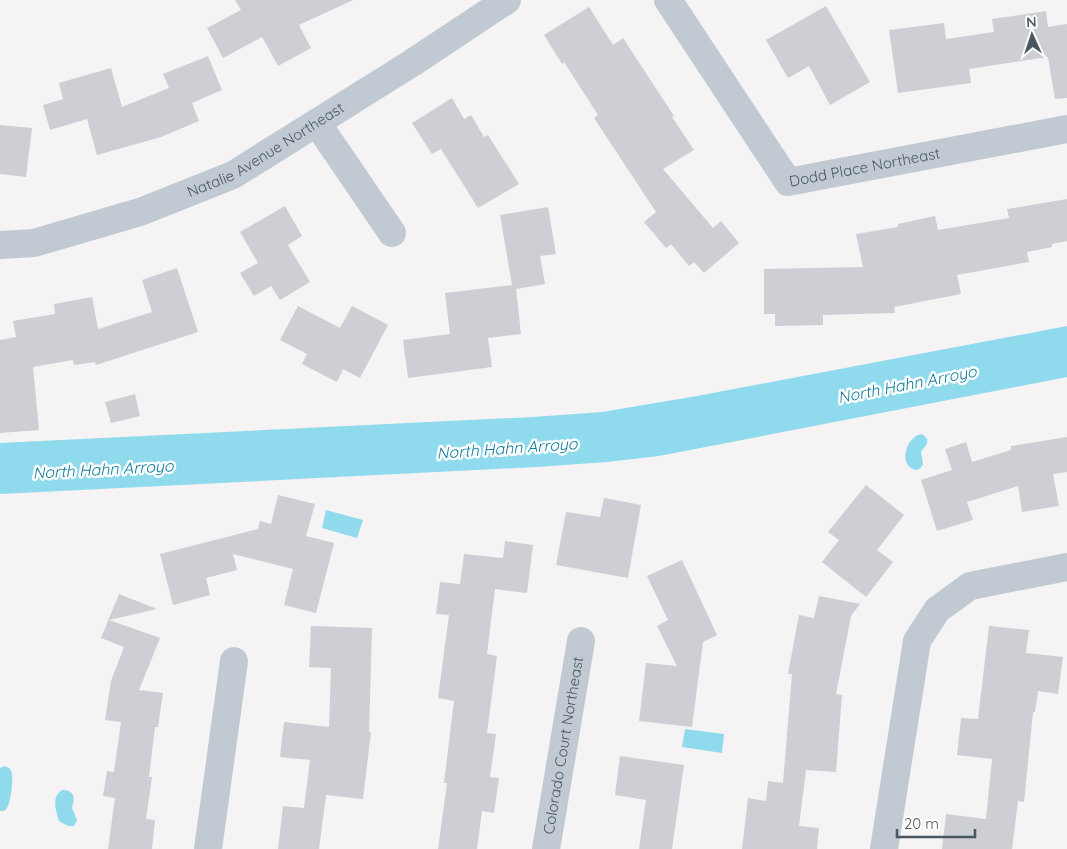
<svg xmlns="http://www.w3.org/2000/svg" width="1067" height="849" font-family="Quicksand,sans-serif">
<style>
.water{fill:#90daee}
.building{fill:#cdcfd5}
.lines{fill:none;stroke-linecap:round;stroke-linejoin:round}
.minor{stroke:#c1cad2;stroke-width:28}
.labels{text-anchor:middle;stroke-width:5;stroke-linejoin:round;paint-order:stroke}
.street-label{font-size:15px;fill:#4a5661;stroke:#fff}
.water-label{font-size:16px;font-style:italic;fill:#0c7c9b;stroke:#fff}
</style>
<rect width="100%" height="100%" fill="#f5f3f3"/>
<!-- water -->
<g class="water">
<polygon points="1067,326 1067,377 659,456 607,462 537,467 0,494 0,443 533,417 602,412 697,396"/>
<path d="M922,434c10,7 4,11 -1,18l2,13 -5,5c-21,-1 -13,-34 4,-36z"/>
<polygon points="326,510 363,520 357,538 322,528"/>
<polygon points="685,729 724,734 722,753 682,747"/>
<path d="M5,766c4,2 5,2 6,5 3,6 0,31 -4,37 -2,3 -3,3 -7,3v-43z"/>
<path d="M62,790c13,0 13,8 10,18l5,12 -3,6h-6l-9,-5c-3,-11 -8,-24 3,-31z"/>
</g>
<!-- building -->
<g class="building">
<polygon points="235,0 353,0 299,25 311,48 278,66 262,37 223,58 207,28 241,10"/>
<polygon points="826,6 870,82 830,105 809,66 788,78 766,40"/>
<polygon points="589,7 613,45 623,38 674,116 672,117 694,150 663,169 713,228 721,221 739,243 704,273 694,262 689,266 671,244 666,248 644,222 656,212 594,118 598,115 564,62 562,64 544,35"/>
<polygon points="1046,11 1048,27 1067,24 1067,98 1055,99 1048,57 969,69 971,83 898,93 889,30 944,23 946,39 994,32 992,19"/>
<polygon points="208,56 222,90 192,103 199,121 161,137 97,155 87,119 50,130 43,105 63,99 59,83 111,68 122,107 169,88 163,74"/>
<polygon points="452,98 464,119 471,115 484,137 488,135 519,184 478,208 441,149 432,154 412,123"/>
<polygon points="0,125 32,128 26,177 0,174"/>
<polygon points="1067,199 1067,241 1052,244 1052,247 1027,252 1029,262 957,275 961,294 894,307 895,313 823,315 823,325 775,326 775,314 764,314 764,269 863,267 856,234 898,227 898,224 935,216 938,230 1009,218 1007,209"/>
<polygon points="285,206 302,236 288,245 310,282 280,300 271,286 254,296 240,273 258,263 240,232"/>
<polygon points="548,207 556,254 540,256 545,284 516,289 521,334 488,338 492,367 408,378 403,340 450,334 445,293 512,285 500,215"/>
<polygon points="177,268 198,332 96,365 95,362 74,365 73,360 33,367 39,430 0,433 0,340 16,337 13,321 55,314 54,304 92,297 98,329 152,312 142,280"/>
<polygon points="298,306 340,328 352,306 388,325 360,378 343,369 337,382 302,364 307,354 280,340"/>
<polygon points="135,394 140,416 111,423 105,402"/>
<polygon points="1067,437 1067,472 1053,474 1059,506 1022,512 1018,486 967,502 973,520 937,531 921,480 952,470 945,449 966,442 972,462 1011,450 1011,446"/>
<polygon points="866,485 904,515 877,550 893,562 866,597 822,562 839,540 828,532"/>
<polygon points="278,495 315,504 306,536 334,543 316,613 284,605 293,569 233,554 237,570 206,578 210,595 173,605 160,554 258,529 260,521 271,524"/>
<polygon points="604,498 641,505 628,578 556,565 566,512 600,517"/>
<polygon points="505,541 533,545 527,593 495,589 487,654 497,656 487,733 496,734 490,777 499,778 494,813 482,811 477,849 438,849 447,783 444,783 454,701 438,698 449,615 436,614 440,582 460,584 464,554 503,558"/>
<polygon points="682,560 717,635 703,642 692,727 639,721 646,663 677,666 657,626 668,620 647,576"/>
<polygon points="119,594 157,609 109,620 160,638 139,690 163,693 158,727 155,727 149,777 152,777 146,819 155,820 152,849 108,849 115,798 103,796 107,771 114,772 121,722 105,720 111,681 124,647 101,638"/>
<polygon points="819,596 860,604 851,616 836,694 842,695 836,772 806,770 799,826 819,828 817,849 742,849 748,798 766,801 768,781 783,783 792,674 788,674 799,615 814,618"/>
<polygon points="311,626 372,628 369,732 371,732 363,799 326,795 319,849 278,849 283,806 304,808 310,760 280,757 284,722 329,727 331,668 309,667"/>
<polygon points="989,626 1029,630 1026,653 1063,657 1058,694 1038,691 1035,712 1033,712 1024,802 1018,801 1012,849 942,849 946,814 986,819 992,759 957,755 961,718 978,719"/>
<polygon points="620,756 684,765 672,849 639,849 646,800 615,795"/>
</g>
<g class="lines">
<!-- minor -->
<g class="minor">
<path id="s1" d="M668,0l120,182 279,-53"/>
<polyline points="317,123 392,233"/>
<path id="s2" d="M0,245l34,-2 106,-31 93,-37 179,-112 95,-63"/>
<polyline points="208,849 234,661"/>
<path id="s3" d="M546,849l35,-208"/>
<polyline points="884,849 917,641 937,610 970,586 1067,567"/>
</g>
</g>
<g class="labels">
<!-- street labels -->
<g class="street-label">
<text dy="5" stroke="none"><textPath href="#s2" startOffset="285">Natalie Avenue Northeast</textPath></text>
<text dy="5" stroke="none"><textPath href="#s1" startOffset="296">Dodd Place Northeast</textPath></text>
<text dy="5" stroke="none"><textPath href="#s3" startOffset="105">Colorado Court Northeast</textPath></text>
</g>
<!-- water labels -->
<g class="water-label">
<text transform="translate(907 384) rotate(-11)" y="6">North Hahn Arroyo</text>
<text transform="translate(507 448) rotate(-4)" y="6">North Hahn Arroyo</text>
<text transform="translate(103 469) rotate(-3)" y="6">North Hahn Arroyo</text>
</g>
</g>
<!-- north arrow -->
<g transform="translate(1032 35) rotate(357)" stroke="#ffffff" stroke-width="4" paint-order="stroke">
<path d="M0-4L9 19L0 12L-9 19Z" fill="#4a5661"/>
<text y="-8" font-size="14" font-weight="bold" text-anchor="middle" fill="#4a5661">N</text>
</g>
<!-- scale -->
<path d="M897 829v8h78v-8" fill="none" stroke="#4a5661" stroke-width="2.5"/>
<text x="904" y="829" font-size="15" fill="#4a5661" stroke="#ffffff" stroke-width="4" paint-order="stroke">20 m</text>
</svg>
